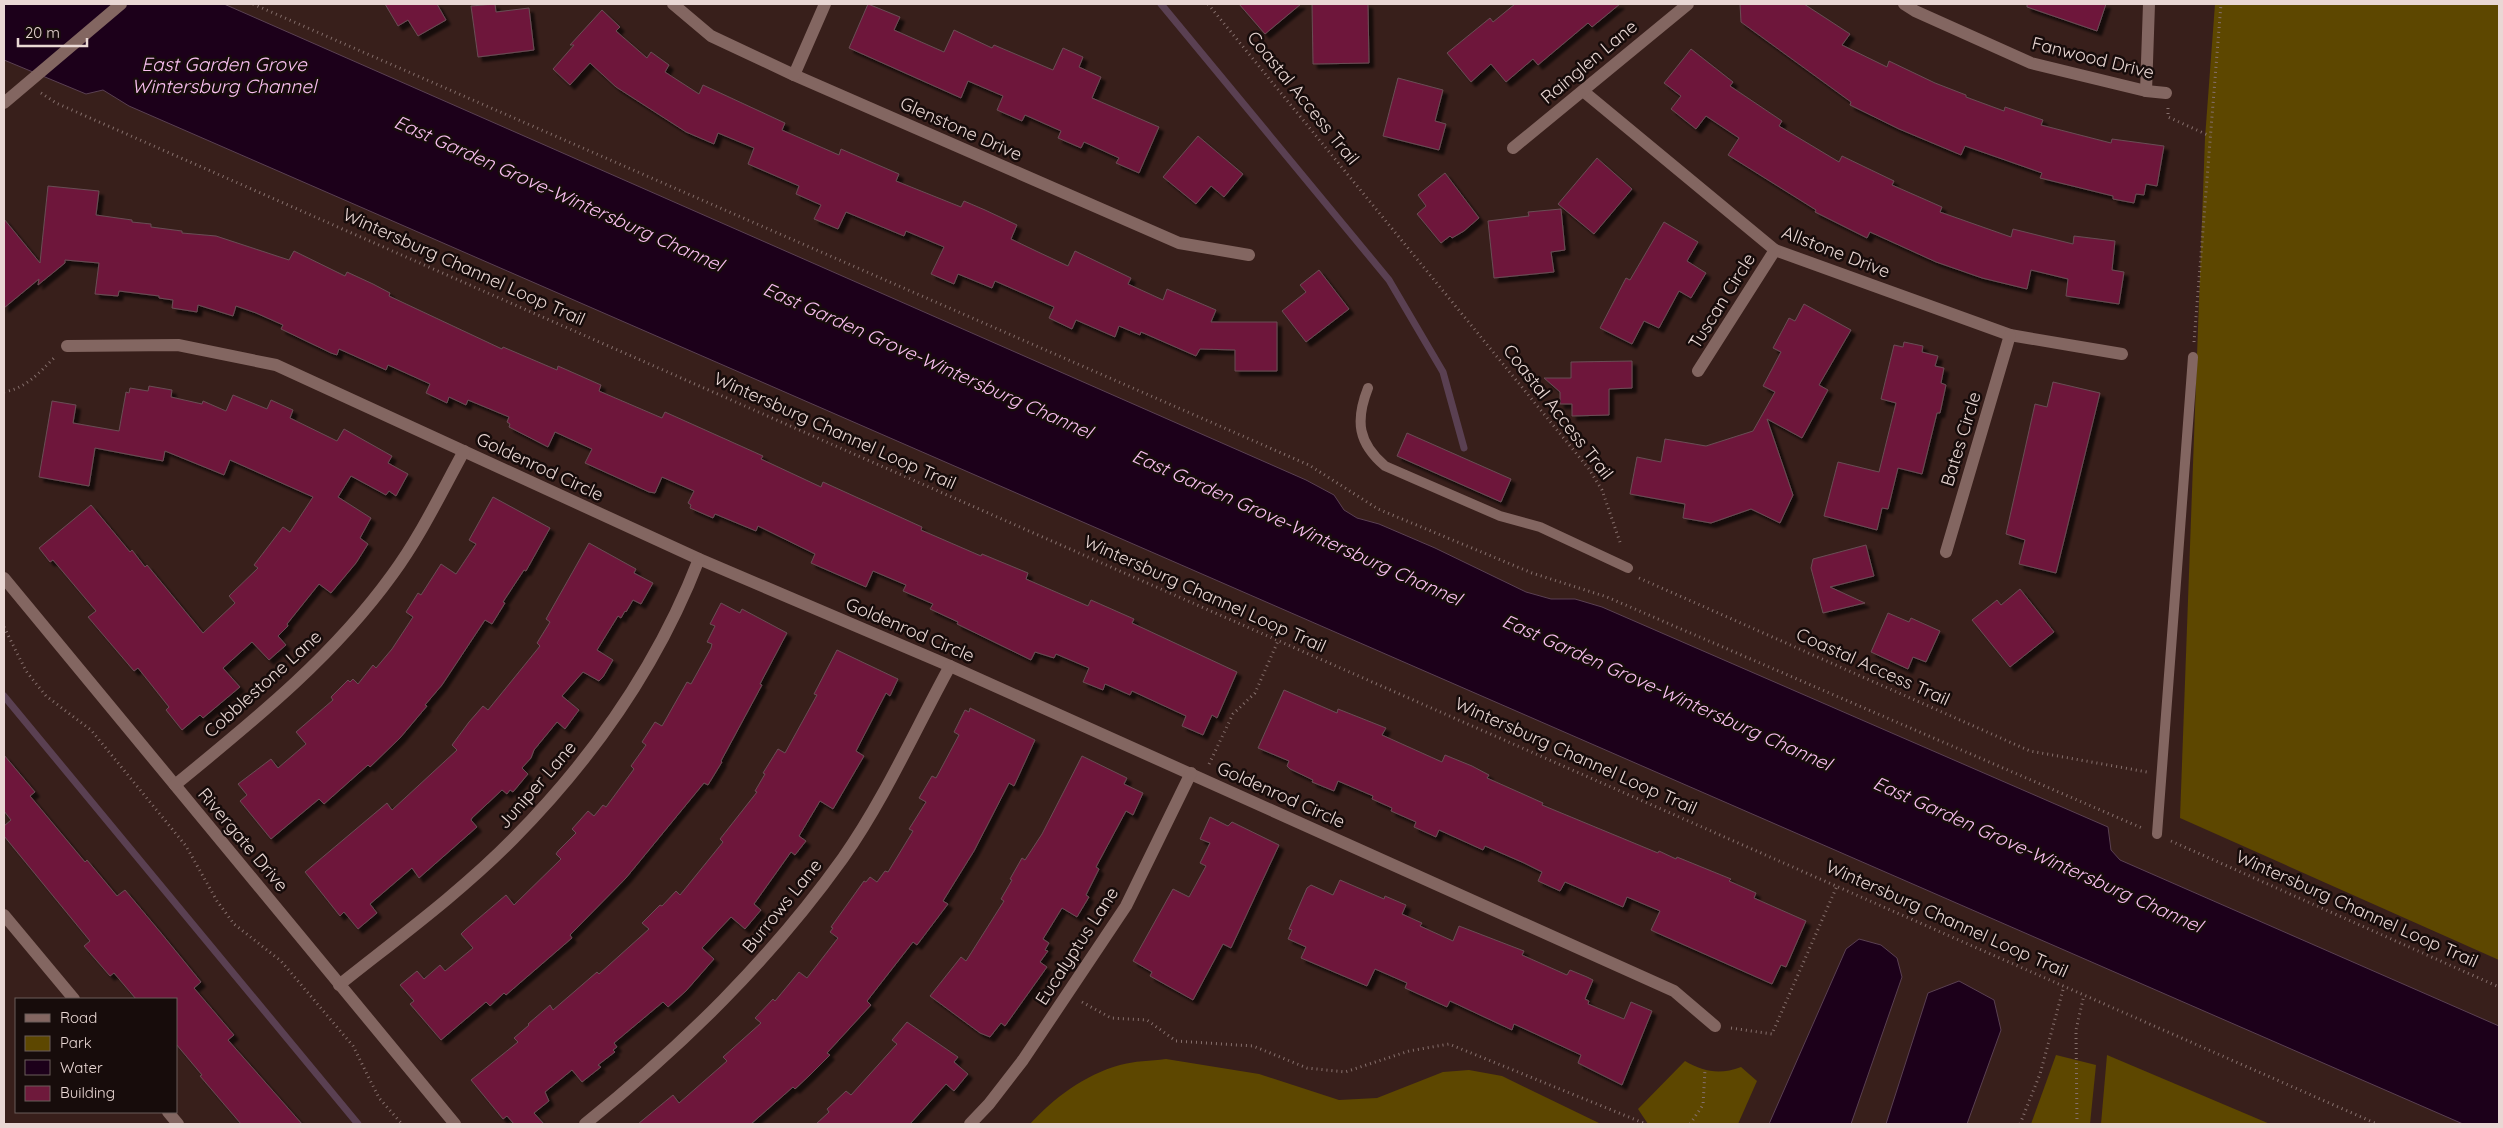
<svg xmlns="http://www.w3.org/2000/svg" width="2503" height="1128" font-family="Quicksand,sans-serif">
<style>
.green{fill:#5d4700}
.water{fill:#1c001a;stroke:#5a4052}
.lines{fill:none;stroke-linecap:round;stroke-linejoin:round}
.stream{stroke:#5a4052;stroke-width:7}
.building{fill:#6e193b;stroke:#694d55;filter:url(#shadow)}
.path{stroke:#86706d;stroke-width:3;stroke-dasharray:1 4;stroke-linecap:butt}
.service{stroke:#836661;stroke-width:10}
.minor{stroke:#836661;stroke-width:12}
.tertiary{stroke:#836661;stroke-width:12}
.labels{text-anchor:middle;stroke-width:5;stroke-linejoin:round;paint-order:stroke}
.street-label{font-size:18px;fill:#e9d7d4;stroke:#170c0b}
.water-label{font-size:19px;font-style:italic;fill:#fac0f1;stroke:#170c0b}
</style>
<defs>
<filter id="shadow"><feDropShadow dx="4.5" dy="4.5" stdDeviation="1" flood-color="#0009"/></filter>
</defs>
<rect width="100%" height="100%" fill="#381f1b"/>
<!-- green -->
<g class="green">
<polygon points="2215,4 2499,4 2499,960 2180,818 2205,138"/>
<polygon points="2056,1055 2096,1065 2090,1124 2031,1124"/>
<polygon points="2107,1055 2270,1124 2101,1124"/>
<path d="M1166,1059l93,15 80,26 38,-2 66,-26 26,-2 33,6 99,48h-571c24,-26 54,-49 90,-59 14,-4 31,-4 46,-6z"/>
<path d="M1685,1061c19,11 35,14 56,6l16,14 -19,43h-90l-10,-15z"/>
</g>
<!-- water -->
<g class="water">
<polygon points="4,4 224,4 1306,480 1334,495 1344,510 1357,518 1379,524 1435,548 1526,592 1551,599 1575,599 1602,607 2108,827 2111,850 2120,860 2499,1026 2499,1124 2463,1124 129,106 103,90 86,94 4,60"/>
<polygon points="1859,939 1881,945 1897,958 1902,977 1851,1124 1769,1124 1846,949"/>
<polygon points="1959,981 1994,1000 2001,1030 1967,1124 1886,1124 1928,993"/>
</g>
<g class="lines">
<!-- stream -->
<g class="stream">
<polyline points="1161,4 1389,280 1443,372 1464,448"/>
<polyline points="4,696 358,1124"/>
</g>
</g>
<!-- building -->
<g class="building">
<polygon points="385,4 437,4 446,20 418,36 408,20 398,26"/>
<polygon points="495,4 496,12 529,8 534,50 478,57 471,6"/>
<polygon points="868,4 900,17 894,30 944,52 954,30 992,48 994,45 1053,70 1063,48 1083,57 1079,67 1101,77 1092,98 1159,127 1139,173 1116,163 1119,158 1084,142 1081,148 1058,138 1061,131 1025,115 1022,121 997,110 1003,96 968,81 961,98 849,48"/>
<polygon points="1239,4 1301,4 1265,34"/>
<polygon points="1312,4 1368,4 1369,63 1313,64"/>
<polygon points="1515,4 1620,4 1592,27 1588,23 1538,65 1533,59 1506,82 1491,64 1471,82 1447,53 1490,18 1493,22"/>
<polygon points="1740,4 1804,4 1850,34 1842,45 1887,67 1889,61 1935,83 1966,95 1966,97 2004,111 2005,107 2043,120 2041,125 2111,143 2112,139 2164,146 2157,186 2146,184 2144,195 2136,194 2134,203 2113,199 2113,196 2040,178 2042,173 1965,146 1961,155 1899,129 1850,105 1851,102 1741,22"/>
<polygon points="2027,4 2106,4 2097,31 2027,7"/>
<polygon points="602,10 620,27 616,31 647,58 651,52 669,65 665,72 699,94 703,85 785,123 782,130 839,155 841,149 899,174 896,181 961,207 964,201 985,210 1017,225 1011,239 1036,251 1068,266 1075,251 1131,278 1128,284 1163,300 1167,289 1216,310 1211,322 1277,322 1277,371 1235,371 1235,350 1200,349 1196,356 1141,332 1140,335 1119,326 1115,337 1076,320 1072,329 1049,318 1054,307 995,281 992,288 958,274 954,284 931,274 944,247 906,231 904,236 846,212 838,229 814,219 821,205 796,194 799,186 748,164 754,148 718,133 714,144 686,132 616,87 590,63 570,85 553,69 574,45 570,45"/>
<polygon points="1691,49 1733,82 1730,86 1782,121 1779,126 1839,162 1842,156 1894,181 1892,185 1942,207 1940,212 2011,237 2013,229 2073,244 2074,236 2115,241 2112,270 2124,272 2119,304 2066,296 2068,279 2031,270 2027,289 1982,278 1936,262 1870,232 1867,238 1815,212 1816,210 1728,155 1739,138 1706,116 1696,129 1671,109 1681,96 1664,83"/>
<polygon points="1398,78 1443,90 1435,121 1446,124 1439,150 1383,136"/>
<polygon points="1198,136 1243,174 1224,197 1211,186 1196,204 1163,177"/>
<polygon points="1597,158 1632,189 1594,234 1558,204"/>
<polygon points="1445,173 1479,218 1464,231 1452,238 1450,236 1441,243 1417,214 1426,206 1418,195"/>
<polygon points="48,186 99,191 96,215 132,220 132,222 151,224 151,227 182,231 182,233 216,236 289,260 294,251 345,276 347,272 373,284 390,293 389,296 502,349 503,347 557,370 558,366 601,385 599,391 662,418 665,412 763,456 761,459 821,487 823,482 922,527 921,530 981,556 982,554 1028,573 1026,579 1088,606 1091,600 1134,619 1132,623 1237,672 1217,718 1212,715 1203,735 1182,726 1186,716 1132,691 1130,695 1105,684 1103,690 1083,682 1089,668 1056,654 1054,658 1035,652 1031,660 957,624 958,622 930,609 933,604 903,591 906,585 873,571 866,587 811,563 815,554 758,526 756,531 715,514 713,518 690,508 691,505 688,503 694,491 662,477 655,493 649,492 585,463 592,449 555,432 548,447 509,427 510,424 507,422 509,417 468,400 466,405 449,397 447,403 426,393 430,384 388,365 386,370 339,349 337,355 331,353 281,329 283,325 256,313 236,306 233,316 198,305 197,312 172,308 173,300 159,298 159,296 119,291 118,296 95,294 99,263 65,260 65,263 38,285 39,279 4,308 4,219 40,263"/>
<polygon points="1561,209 1565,250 1551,252 1554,272 1494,278 1488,221 1529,216 1528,212"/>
<polygon points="1664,222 1698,242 1687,261 1706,273 1691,298 1679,291 1659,328 1644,321 1632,344 1600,328 1626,278 1630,280"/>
<polygon points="1319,270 1349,309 1306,342 1282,311 1306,292 1300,285"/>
<polygon points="1804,304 1851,330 1819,385 1828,390 1802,438 1767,419 1793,495 1780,523 1751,509 1711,523 1683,518 1685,504 1630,494 1637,457 1661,462 1665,439 1706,446 1753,431 1775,392 1763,386 1781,352 1773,348 1789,318 1795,321"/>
<polygon points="1904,342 1923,346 1922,352 1938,356 1935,366 1944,368 1941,383 1946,385 1940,413 1937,413 1922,474 1898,468 1888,509 1882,508 1877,530 1824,516 1838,462 1879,472 1896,403 1881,399 1894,345 1903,347"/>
<polygon points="1632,361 1632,388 1609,389 1609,415 1572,416 1572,404 1560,404 1560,392 1544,378 1571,378 1571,362"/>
<polygon points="2053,382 2100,393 2056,573 2019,564 2025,540 2006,534 2035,404 2047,407"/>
<polygon points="149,386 172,390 171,397 202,404 203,401 226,411 233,395 267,409 271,400 293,410 290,418 337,441 344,429 392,456 388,463 408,474 396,496 389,491 386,495 351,476 338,497 371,518 360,538 368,544 356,563 331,593 319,584 287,624 288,626 278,636 286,645 269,660 252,642 223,668 240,687 203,718 200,715 182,730 166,710 169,707 138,668 134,671 88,617 96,611 53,560 50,562 39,548 91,505 130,552 132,550 145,567 147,565 203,633 235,603 229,596 258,568 254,565 283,527 290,532 313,497 230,460 224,475 165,451 163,461 95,448 89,486 39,477 52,401 76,405 73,423 119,431 126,392 129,393 130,388 148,391"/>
<polygon points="1407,433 1511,479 1501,502 1397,456"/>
<polygon points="493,497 550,528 526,571 524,570 503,602 505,603 492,624 485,620 442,685 425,705 427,706 400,738 370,767 368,765 324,804 319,799 271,839 240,801 247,795 238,784 271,759 278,768 306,744 296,732 333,700 331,697 348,680 350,682 353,679 358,684 373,665 376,668 392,649 413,617 406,612 418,593 421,595 441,564 456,574 476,544 469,540"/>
<polygon points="589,543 636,569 634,573 653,583 641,604 633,600 626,612 625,611 621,618 618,616 597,650 613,660 603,677 599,681 583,672 562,696 579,710 565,729 557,722 534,750 531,758 522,768 528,774 513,792 510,790 507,794 502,790 472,818 471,820 477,827 419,878 412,868 370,904 377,913 358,929 344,912 340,916 305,872 387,803 392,810 457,750 452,745 469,722 483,706 488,710 540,646 537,643 550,622 546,619"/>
<polygon points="1866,545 1874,576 1830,587 1865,603 1823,613 1811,568 1813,559"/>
<polygon points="2020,589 2054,632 2010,667 1972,620 1997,600 2001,605"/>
<polygon points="721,603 740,613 742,609 787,633 760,684 762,685 721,761 722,762 708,785 704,783 626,878 570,935 572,938 506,995 504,993 490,1006 486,1002 441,1040 410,1004 414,1001 400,985 417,971 424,979 440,965 445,971 473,948 461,934 465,930 506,895 514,905 561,859 556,854 558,851 576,833 572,829 588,811 594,816 603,805 606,807 634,769 631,766 646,745 642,742 655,722 662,726 687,682 691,684 711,648 712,644 707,642 715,626 710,624"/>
<polygon points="1888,613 1909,622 1911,618 1940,631 1926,662 1913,657 1908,669 1871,652"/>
<polygon points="837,650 898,679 890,696 886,693 856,751 864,756 833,809 820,801 799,836 806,841 795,855 791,852 754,904 761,910 745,929 731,917 702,948 714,959 686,991 668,1007 663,1002 614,1043 617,1047 613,1050 615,1052 598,1065 601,1067 582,1082 572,1070 545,1092 549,1101 534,1113 544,1124 514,1124 507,1116 503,1119 471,1080 518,1042 514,1038 529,1025 528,1024 550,1005 553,1010 597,972 599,974 649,929 642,923 660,905 662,906 676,891 680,895 723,842 720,839 757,792 755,791 765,774 763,773 778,749 785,753 817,695 814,694"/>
<polygon points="1284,690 1337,713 1338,709 1386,728 1382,735 1442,762 1445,755 1472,766 1489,775 1487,778 1543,803 1542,805 1658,853 1659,851 1676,859 1677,857 1731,879 1729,881 1756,893 1754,898 1806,921 1786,967 1781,965 1772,984 1655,932 1651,930 1660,911 1627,897 1623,907 1565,882 1560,891 1538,881 1542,872 1524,863 1485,846 1483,850 1439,830 1436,837 1414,827 1416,822 1391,811 1392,808 1372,799 1373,796 1338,781 1334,791 1312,782 1313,780 1290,769 1287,766 1289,761 1258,748"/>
<polygon points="970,708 1035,740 1014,786 1009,783 974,851 943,901 948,904 917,945 913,942 867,1001 871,1005 827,1053 830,1055 810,1075 795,1089 793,1087 751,1124 638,1124 673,1095 679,1103 727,1061 723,1057 761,1023 755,1018 773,999 775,1001 799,972 807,978 838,938 830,932 833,928 831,927 864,881 866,882 870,877 877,882 885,871 888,872 913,831 909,829 926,802 919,798 932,776 936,778 959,735 954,732 965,710 969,712"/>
<polygon points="4,755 35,792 30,796 85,862 87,860 117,896 125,890 161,933 201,982 194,988 234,1035 228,1040 302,1124 241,1124 200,1076 202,1075 176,1044 176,999 136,999 114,973 110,976 84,946 90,941 4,836 4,826 11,820 4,811"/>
<polygon points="1082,756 1127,778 1124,784 1143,793 1133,815 1126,811 1096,867 1099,869 1086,895 1089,897 1077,917 1062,908 1043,939 1049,943 1045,950 1048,951 1040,962 1047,967 1005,1026 1001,1023 990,1037 980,1033 930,996 961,957 966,961 1004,901 1001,899 1012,880 1010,879 1022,858 1025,860 1042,834"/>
<polygon points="1210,817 1228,826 1232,822 1279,845 1231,948 1223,944 1193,1000 1150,976 1152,972 1133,961 1173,889 1189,897 1206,866 1200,863 1210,843 1200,839"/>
<polygon points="1340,880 1384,899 1385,896 1406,905 1402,914 1422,923 1420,926 1453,941 1459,926 1524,951 1522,955 1567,975 1570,970 1587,977 1593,980 1585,999 1589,1001 1588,1004 1624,1019 1631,1002 1652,1011 1622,1085 1578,1063 1581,1055 1514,1024 1512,1030 1450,1001 1447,1007 1405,988 1407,983 1375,969 1367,986 1301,958 1306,947 1288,939 1292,930 1289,929 1307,888 1311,885 1333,895"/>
<polygon points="907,1022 958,1057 954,1062 968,1074 954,1091 946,1084 910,1124 816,1124 829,1112 827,1109 846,1091 851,1095 897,1044 892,1040"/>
</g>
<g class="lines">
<!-- path -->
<g class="path">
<polyline points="253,4 1309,465 1378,509 1532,573 1607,597 2142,828"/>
<polyline points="1208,4 1589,469 1602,490 1621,545"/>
<polyline points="41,93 56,103 2377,1124"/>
<polyline points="2168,108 2168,117 2210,136"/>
<polyline points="2194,342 2221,4"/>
<path d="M4,392c22,-4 34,-18 50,-34"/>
<polyline points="1639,578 2030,751 2147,772"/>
<polyline points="4,627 26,671 46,696 91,730 186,846 217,901 234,924 281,961 353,1046 379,1098 402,1124"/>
<polyline points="1209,764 1233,714 1255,693 1278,641"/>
<polyline points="2171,841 2499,987"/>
<polyline points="1082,1002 1111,1018 1147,1020 1176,1041 1253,1046 1307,1068 1345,1072 1409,1051 1449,1044 1646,1124"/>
<polyline points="1731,1028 1772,1034 1837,886"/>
<polyline points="1690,1124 1703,1105 1705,1070"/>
<polyline points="2020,1124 2040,1074 2064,986"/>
<polyline points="2077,1124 2076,1030 2084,995"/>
</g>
<!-- service -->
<g class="service">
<path d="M1368,388c-13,33 -10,55 17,78l115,50 40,11 88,41"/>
<polyline points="2157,834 2193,357"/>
</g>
<!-- minor -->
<g class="minor">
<polyline points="673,4 711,36 794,75 1179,243 1249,255"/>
<polyline points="1904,4 1915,11 2031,63 2146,91 2166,93"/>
<polyline points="794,75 825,4"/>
<polyline points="1583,91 1775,250 2010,335 2122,354"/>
<polyline points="2146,91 2149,4"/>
<polyline points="1513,148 1688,4"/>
<polyline points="67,346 178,345 276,365 699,559 950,666 1674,991 1715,1026"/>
<polyline points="1698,371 1775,250"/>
<polyline points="1946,552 2010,335"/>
<polyline points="4,578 455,1124"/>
<path d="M175,785c78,-64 157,-127 217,-210 28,-38 49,-82 72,-124"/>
<polyline points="4,915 74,999"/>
<path d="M339,985c59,-47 122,-93 175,-147 79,-80 144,-173 185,-279"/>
<polyline points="168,1112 178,1124"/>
<path d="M585,1124c98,-79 185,-164 258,-266 42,-60 72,-128 107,-192"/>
<polyline points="970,1124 989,1104 1023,1060 1126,906 1191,773"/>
</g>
<!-- tertiary -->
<polyline class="tertiary" points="4,103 121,4"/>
</g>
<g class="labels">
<!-- street labels -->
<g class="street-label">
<text transform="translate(2093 58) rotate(14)" y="6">Fanwood Drive</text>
<text transform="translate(1589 62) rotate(-40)" y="6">Rainglen Lane</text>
<text transform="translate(1303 98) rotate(51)" y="6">Coastal Access Trail</text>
<text transform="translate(961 129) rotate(24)" y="6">Glenstone Drive</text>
<text transform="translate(1836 252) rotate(21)" y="6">Allstone Drive</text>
<text transform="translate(464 267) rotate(24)" y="6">Wintersburg Channel Loop Trail</text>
<text transform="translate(1722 301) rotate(-58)" y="6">Tuscan Circle</text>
<text transform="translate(1558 412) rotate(52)" y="6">Coastal Access Trail</text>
<text transform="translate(835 431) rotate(24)" y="6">Wintersburg Channel Loop Trail</text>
<text transform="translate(1961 439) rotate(-73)" y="6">Bates Circle</text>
<text transform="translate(540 467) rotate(25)" y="6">Goldenrod Circle</text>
<text transform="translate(1205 594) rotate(24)" y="6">Wintersburg Channel Loop Trail</text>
<text transform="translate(910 630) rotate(23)" y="6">Goldenrod Circle</text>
<text transform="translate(1873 667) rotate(24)" y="6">Coastal Access Trail</text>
<text transform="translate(263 684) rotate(-42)" y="6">Cobblestone Lane</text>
<text transform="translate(1576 756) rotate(24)" y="6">Wintersburg Channel Loop Trail</text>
<text transform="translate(537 785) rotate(-49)" y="6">Juniper Lane</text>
<text transform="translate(1281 795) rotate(24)" y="6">Goldenrod Circle</text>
<text transform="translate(243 840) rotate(50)" y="6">Rivergate Drive</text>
<text transform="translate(782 906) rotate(-51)" y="6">Burrows Lane</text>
<text transform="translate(2357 909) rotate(24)" y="6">Wintersburg Channel Loop Trail</text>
<text transform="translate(1947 919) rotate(24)" y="6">Wintersburg Channel Loop Trail</text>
<text transform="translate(1077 946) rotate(-57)" y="6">Eucalyptus Lane</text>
</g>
<!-- water labels -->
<g class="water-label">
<text x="224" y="71">East Garden Grove<tspan x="224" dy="22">Wintersburg Channel</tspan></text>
<text transform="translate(559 193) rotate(24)" y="7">East Garden Grove-Wintersburg Channel</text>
<text transform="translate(928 360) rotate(24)" y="7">East Garden Grove-Wintersburg Channel</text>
<text transform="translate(1297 527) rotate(24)" y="7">East Garden Grove-Wintersburg Channel</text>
<text transform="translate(1667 692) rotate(24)" y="7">East Garden Grove-Wintersburg Channel</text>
<text transform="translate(2038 854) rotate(24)" y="7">East Garden Grove-Wintersburg Channel</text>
</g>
</g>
<!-- border -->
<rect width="2503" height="1128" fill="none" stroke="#e9d7d4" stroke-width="10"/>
<!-- legend -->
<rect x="15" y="998" width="162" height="115" fill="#170c0b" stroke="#6b5d5b"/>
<rect x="25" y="1014" width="25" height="8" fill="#836661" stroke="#6b5d5b"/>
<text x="60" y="1023" font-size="15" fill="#e9d7d4">Road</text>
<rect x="25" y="1036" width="25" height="15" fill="#5d4700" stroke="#6b5d5b"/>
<text x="60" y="1048" font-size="15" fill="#e9d7d4">Park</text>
<rect x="25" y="1060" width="25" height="15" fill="#1c001a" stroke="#6b5d5b"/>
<text x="60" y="1073" font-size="15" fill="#e9d7d4">Water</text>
<rect x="25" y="1086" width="25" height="15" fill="#6e193b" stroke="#6b5d5b"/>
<text x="60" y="1098" font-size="15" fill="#e9d7d4">Building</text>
<!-- scale -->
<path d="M18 38v8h69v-8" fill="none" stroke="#e9d7d4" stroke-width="2.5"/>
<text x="25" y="38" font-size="15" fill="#e9d7d4" stroke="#170c0b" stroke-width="4" paint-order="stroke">20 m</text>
</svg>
